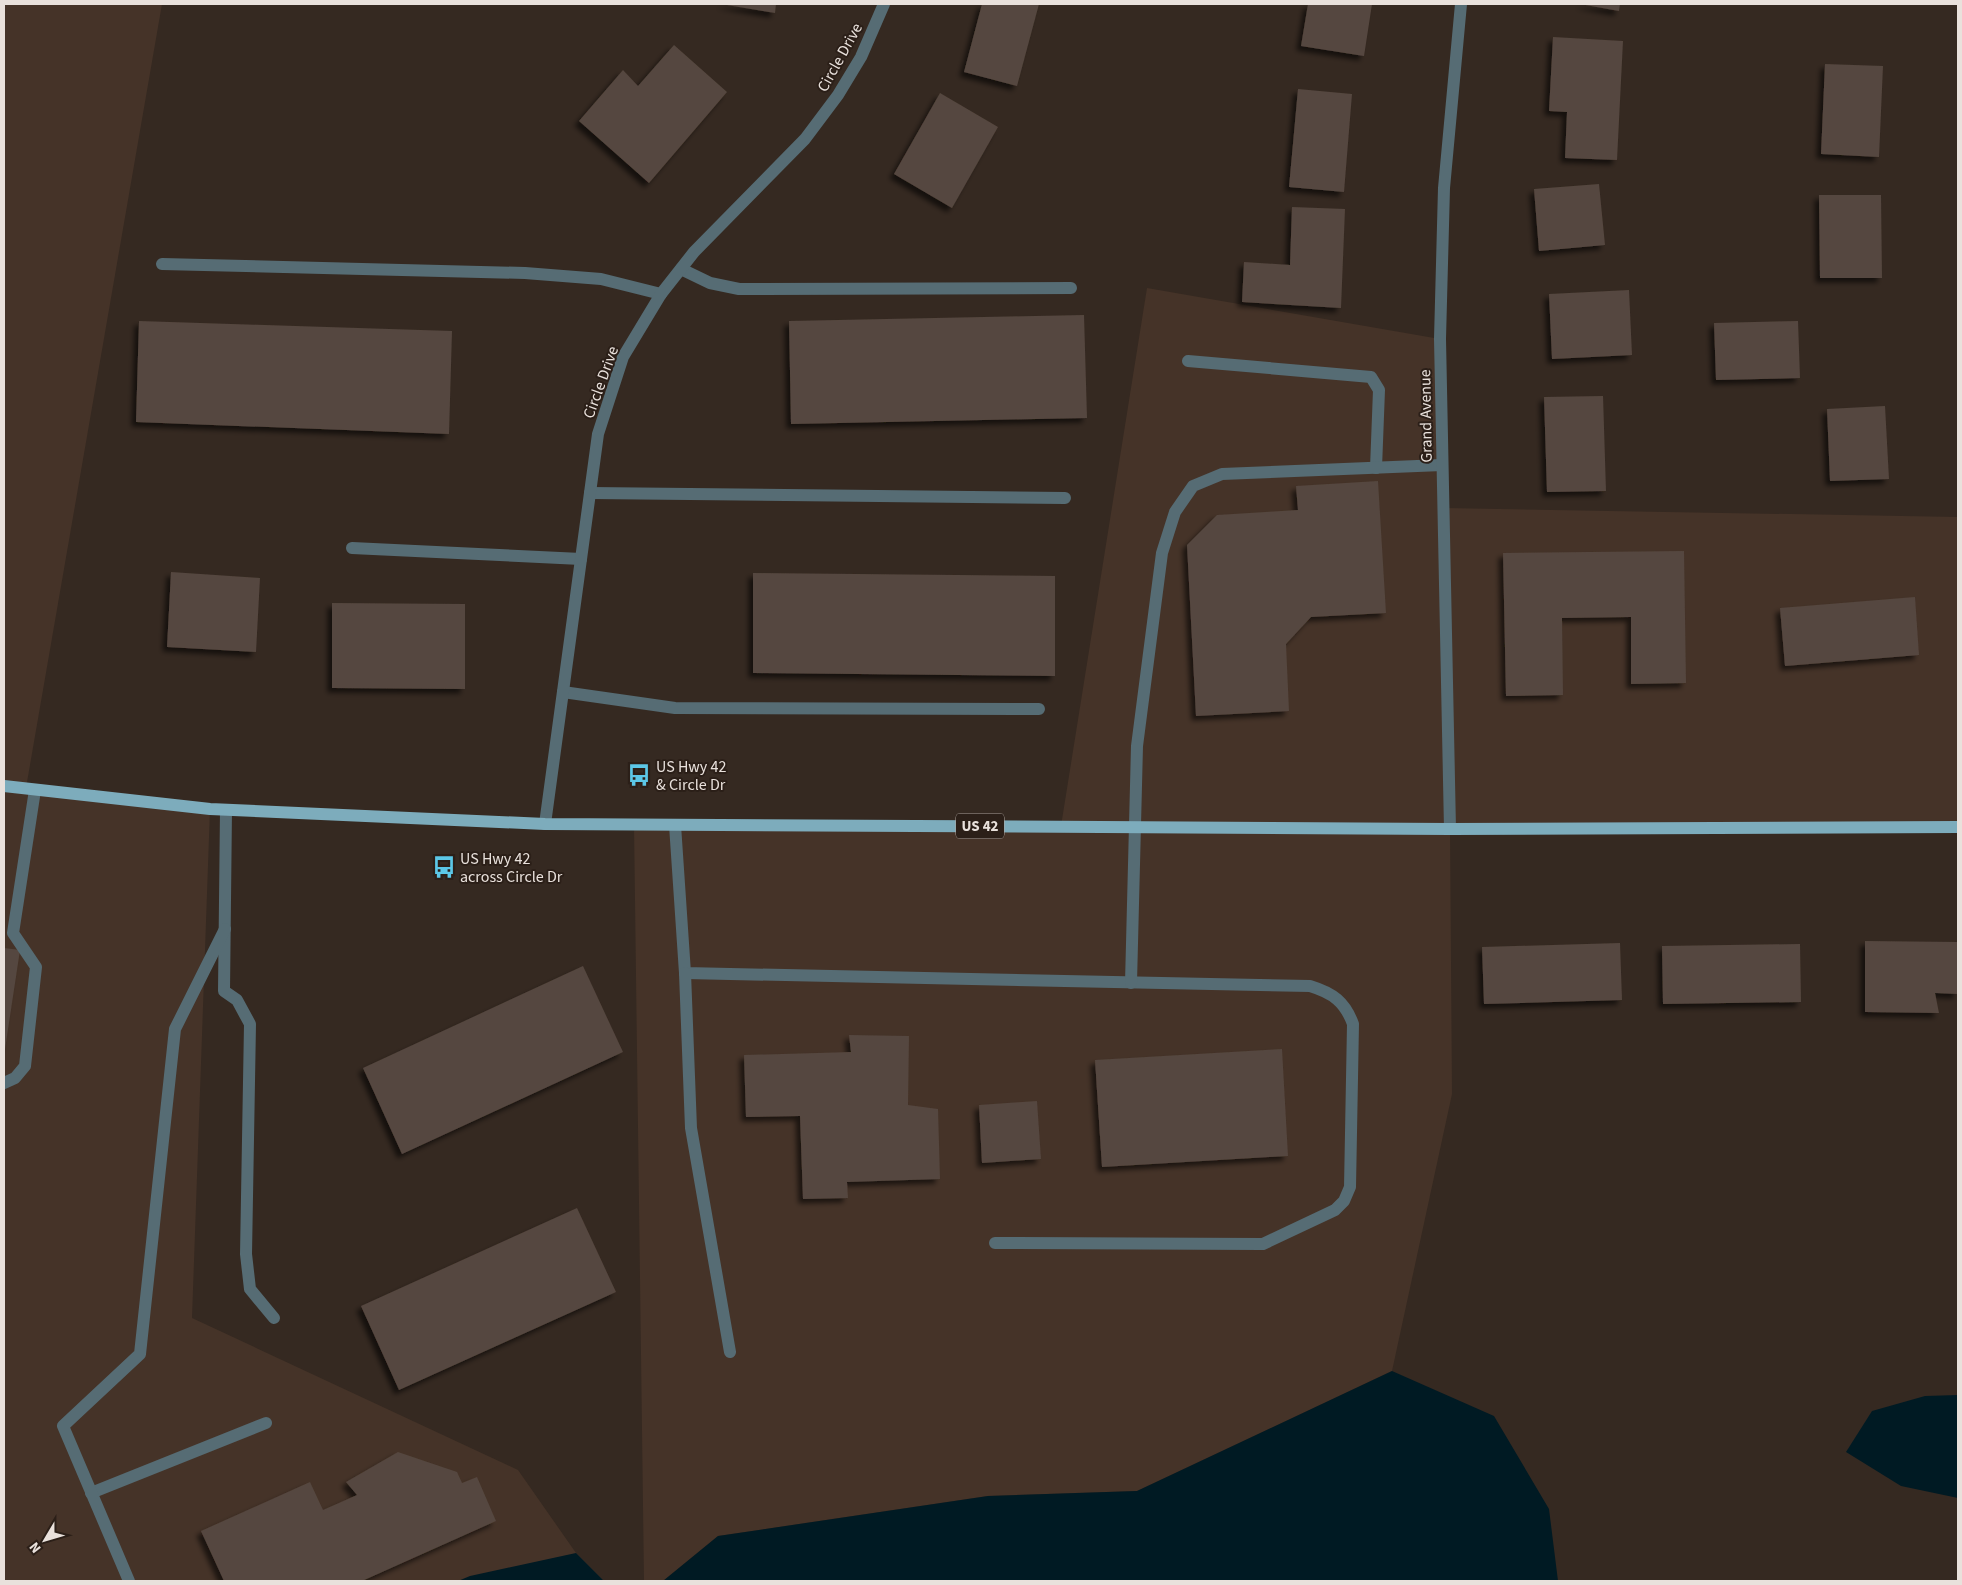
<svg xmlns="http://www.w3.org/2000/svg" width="1962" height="1585" font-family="'Source Sans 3',sans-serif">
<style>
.built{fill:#453328}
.water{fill:#001a23}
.building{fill:#55473f;filter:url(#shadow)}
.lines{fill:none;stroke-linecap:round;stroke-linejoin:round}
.service{stroke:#566c74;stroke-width:12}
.minor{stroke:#566c74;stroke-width:12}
.primary{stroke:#7dacbc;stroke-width:12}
.labels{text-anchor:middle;stroke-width:4;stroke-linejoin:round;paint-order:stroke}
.shield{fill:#2b1f18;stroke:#b0a7a1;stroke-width:1}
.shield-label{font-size:15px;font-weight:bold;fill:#e9e1dc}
.street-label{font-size:16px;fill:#e9e1dc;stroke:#2b1f18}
.poi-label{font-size:16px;fill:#e9e1dc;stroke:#2b1f18;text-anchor:start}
</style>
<defs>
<filter id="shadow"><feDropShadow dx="-4.5" dy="4.5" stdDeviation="2.5" flood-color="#0009"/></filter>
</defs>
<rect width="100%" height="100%" fill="#352921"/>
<!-- built -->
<g class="built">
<polygon points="4,4 162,4 26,788 210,809 192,1318 518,1470 576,1553 604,1581 4,1581"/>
<polygon points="1147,288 1440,339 1444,508 1958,517 1958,827 1450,829 1452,1094 1392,1371 1137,1491 988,1496 718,1536 663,1581 644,1581 634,825 1061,826"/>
</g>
<!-- water -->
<g class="water">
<polygon points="1392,1371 1494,1416 1549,1509 1558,1581 663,1581 718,1536 988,1496 1137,1491"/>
<polygon points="1958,1395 1958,1498 1901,1486 1846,1452 1872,1411 1925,1396"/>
<polygon points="576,1553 604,1581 458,1581 470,1576"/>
</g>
<!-- building -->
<g class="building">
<polygon points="721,4 776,4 775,13"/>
<polygon points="982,4 1039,4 1017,86 964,72"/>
<polygon points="1308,4 1372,4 1364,56 1301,46"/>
<polygon points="1580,4 1620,4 1619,11"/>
<polygon points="1553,37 1623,41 1617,160 1565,158 1567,112 1549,111"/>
<polygon points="674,45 727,92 649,183 579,121 623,70 638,86"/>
<polygon points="1825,64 1883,66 1879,157 1821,154"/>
<polygon points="1298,89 1352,94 1344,192 1289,187"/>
<polygon points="940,93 998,127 952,208 894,174"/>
<polygon points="1599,184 1605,245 1539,251 1534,189"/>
<polygon points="1819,195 1881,195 1882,278 1820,278"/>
<polygon points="1292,207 1345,209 1341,308 1242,302 1244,262 1290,265"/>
<polygon points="1629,290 1632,355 1552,359 1549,294"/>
<polygon points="1084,315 1087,418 791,424 789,321"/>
<polygon points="139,321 452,331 449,434 136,422"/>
<polygon points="1798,321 1800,378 1716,380 1714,323"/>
<polygon points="1603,396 1606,491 1547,492 1544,397"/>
<polygon points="1885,406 1889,479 1830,481 1827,409"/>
<polygon points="1378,481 1386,613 1311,617 1286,644 1289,711 1196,716 1187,545 1217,515 1298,510 1296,486"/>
<polygon points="1684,551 1686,683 1631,684 1631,617 1562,618 1563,695 1506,696 1503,553"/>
<polygon points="171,572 260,578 256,652 167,647"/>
<polygon points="753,573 1055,576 1055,676 753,673"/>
<polygon points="1915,597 1919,655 1785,666 1780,608"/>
<polygon points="332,603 465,604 465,689 332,688"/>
<polygon points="1865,941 1958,942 1958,994 1935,993 1939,1013 1865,1012"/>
<polygon points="1620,943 1622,1000 1484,1004 1482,947"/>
<polygon points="1800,944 1801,1002 1663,1004 1662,946"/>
<polygon points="4,948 20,950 5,1049 4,1049"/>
<polygon points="583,966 623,1052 402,1154 363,1068"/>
<polygon points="849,1035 909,1036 908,1105 938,1109 940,1179 847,1182 848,1198 803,1199 800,1116 746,1117 744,1055 851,1052"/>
<polygon points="1282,1049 1288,1156 1102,1167 1095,1060"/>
<polygon points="1037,1101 1041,1159 982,1163 979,1105"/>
<polygon points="577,1208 616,1292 399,1390 361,1306"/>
<polygon points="398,1452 457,1472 462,1483 477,1477 496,1521 362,1581 224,1581 201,1531 310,1482 323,1510 357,1495 346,1482"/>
</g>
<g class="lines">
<!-- service -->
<g class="service">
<polyline points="162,264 525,273 601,279 661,294"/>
<polyline points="681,269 710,283 739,289 1071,288"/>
<polyline points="1188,361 1371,377 1379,390 1376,468"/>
<polyline points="590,493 1065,498"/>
<polyline points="352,548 581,559"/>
<polyline points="563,692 675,708 1039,709"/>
<polyline points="226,810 224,991 237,1000 250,1024 246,1254 250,1289 274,1318"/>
<path d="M675,825l10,148 625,13c23,7 35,16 43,38l-3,163 -6,14 -9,9 -72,34 -268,-1"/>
<polyline points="685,973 691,1128 730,1352"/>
<polyline points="1131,983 1137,746 1162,553 1175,512 1193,486 1222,474 1442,465"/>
<polyline points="4,1083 15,1078 25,1066 36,967 13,933 35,790"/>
<polyline points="91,1493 266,1423"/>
<polyline points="129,1581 63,1426 140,1354 175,1029 225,929"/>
</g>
<!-- minor -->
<g class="minor">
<polyline points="545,824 598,434 623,357 661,294 694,252 805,139 838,95 861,57 884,4"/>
<polyline points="1450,829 1440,339 1444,188 1461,4"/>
</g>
<!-- primary -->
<polyline class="primary" points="4,786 210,809 545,824 1450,829 1958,827"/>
</g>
<!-- icons -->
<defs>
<symbol id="bus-bare" viewBox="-9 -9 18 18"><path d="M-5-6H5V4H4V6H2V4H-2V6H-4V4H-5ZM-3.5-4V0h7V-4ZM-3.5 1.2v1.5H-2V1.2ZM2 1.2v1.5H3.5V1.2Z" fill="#5cc7e7" stroke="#2b1f18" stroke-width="2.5" paint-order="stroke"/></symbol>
</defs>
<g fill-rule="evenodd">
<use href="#bus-bare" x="623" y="759" width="32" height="32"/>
<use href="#bus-bare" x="428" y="851" width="32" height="32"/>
</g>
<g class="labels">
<!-- shield labels -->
<rect class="shield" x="956" y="813.5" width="48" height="25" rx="4"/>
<g class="shield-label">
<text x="980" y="831">US 42</text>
</g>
<!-- street labels -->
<g class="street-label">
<text transform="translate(839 57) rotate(-61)" y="6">Circle Drive</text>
<text transform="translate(600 382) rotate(-70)" y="6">Circle Drive</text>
<text transform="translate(1425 416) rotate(-91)" y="6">Grand Avenue</text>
</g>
<!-- poi labels -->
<g class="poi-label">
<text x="656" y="772">US Hwy 42<tspan x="656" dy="18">&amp; Circle Dr</tspan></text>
<text x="460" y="864">US Hwy 42<tspan x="460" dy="18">across Circle Dr</tspan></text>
</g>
</g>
<!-- border -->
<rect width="1962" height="1585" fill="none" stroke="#e9e1dc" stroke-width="10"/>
<!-- north arrow -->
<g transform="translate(45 1540) rotate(232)" stroke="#2b1f18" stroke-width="4" paint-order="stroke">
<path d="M0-4L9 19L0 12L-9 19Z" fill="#e9e1dc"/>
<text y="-8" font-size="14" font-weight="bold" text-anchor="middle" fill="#e9e1dc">N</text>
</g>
</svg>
